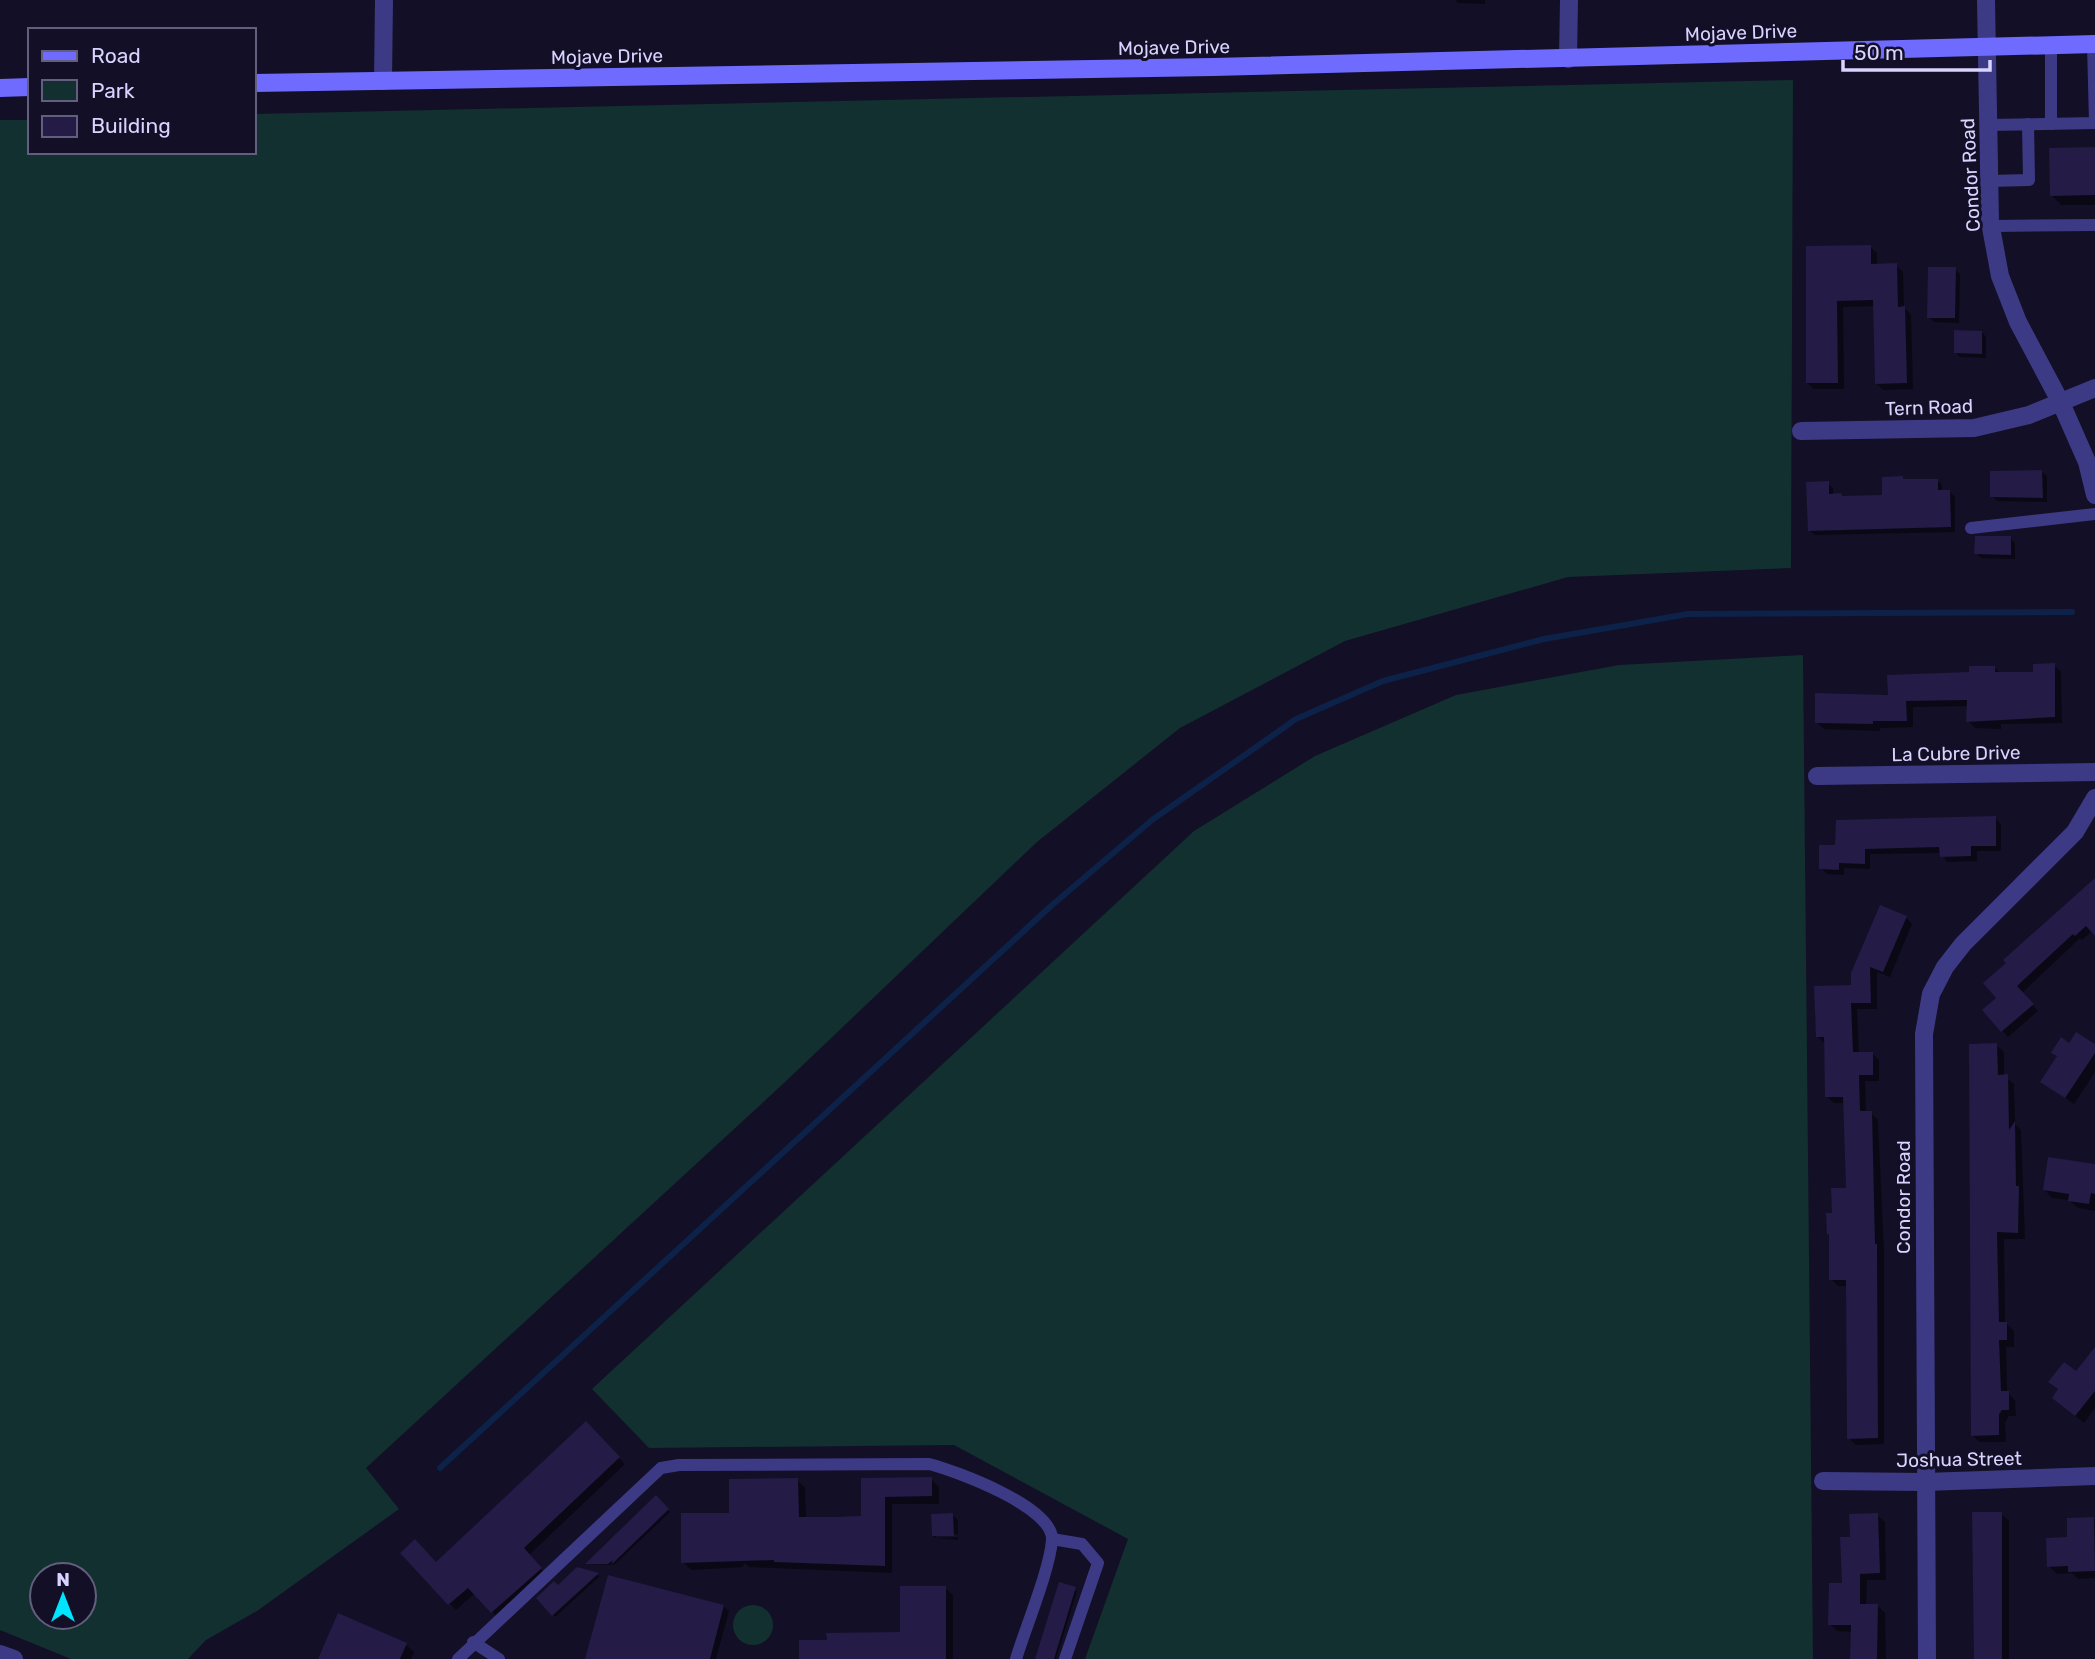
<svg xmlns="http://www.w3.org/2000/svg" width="2095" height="1659" font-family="Rubik,sans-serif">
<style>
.green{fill:#12302f;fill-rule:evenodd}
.shadow{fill:#0007}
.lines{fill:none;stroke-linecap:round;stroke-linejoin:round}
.stream{stroke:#0c2248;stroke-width:6}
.building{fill:#241b47}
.service{stroke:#3d3a85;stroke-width:12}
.minor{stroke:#3d3a85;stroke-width:18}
.secondary{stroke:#6f6bff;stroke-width:18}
.labels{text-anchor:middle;stroke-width:6;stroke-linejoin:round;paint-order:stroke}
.street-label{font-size:19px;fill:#d9d4ff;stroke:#130f26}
</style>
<rect width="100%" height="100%" fill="#130f26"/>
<!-- green -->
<g class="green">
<path d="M1793,80l-2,488 -223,9 -223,64 -165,87 -143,114 -253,241 -418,385 33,41 -142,102 -51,29 -18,19h-117l-71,-29v-1510h30v32h224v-38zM42,1575h42v42h-42z"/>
<polygon points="1803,655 1813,1659 1085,1659 1128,1539 954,1445 649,1448 592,1389 1194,831 1315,756 1456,695 1619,665"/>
<circle cx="753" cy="1625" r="20"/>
</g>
<!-- shadow -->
<g class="shadow">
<polygon points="1455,0 1485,0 1485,4 1458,3"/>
<polygon points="2095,149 2095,205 2061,205 2051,195"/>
<polygon points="1870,247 1877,253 1877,265 1896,265 1903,272 1904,307 1911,315 1913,389 1883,390 1876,383 1875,306 1843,307 1844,389 1814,389 1807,383 1808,248"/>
<polygon points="1955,269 1960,274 1959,323 1934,322 1929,317"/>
<polygon points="1982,332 1986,337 1986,358 1960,357 1955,352"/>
<polygon points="2042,472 2047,476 2047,502 1997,501 1992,496"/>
<polygon points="1937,480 1942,485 1942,492 1950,492 1955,497 1955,532 1815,535 1810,531 1828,483 1833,488 1833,495 1843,498 1884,497"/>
<polygon points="2010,538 2015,543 2015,559 1981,558 1976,553"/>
<polygon points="2054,665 2061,672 2062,723 2001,724 2001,729 1975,728 1968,721 1968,706 1913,707 1913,727 1880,728 1880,731 1824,729 1816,722 1890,697 1995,668 2001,674 2035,674"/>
<polygon points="1995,818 2001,824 2001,851 1977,851 1977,861 1947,862 1941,853 1870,854 1870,869 1844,868 1844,875 1827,874 1821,868 1837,847"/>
<polygon points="2095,881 2095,934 2092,931 2082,940 2080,938 2022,993 2038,1011 2008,1037 1984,1010 1999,998"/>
<polygon points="1906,917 1912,924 1890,977 1877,972 1877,1009 1857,1009 1859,1054 1872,1053 1879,1060 1879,1081 1865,1081 1866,1113 1871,1113 1878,1120 1884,1253 1884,1444 1856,1445 1849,1438 1848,1286 1838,1286 1831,1279 1831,1237 1828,1234 1834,1214 1847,1190 1845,1103 1834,1103 1827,1097 1824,1043 1817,1036"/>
<polygon points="1996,1045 2004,1052 2004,1076 2014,1084 2015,1124 2021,1130 2025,1239 2004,1239 2005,1322 2014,1331 2014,1347 2006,1347 2007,1392 2015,1400 2016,1416 2009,1416 2005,1422 2006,1442 1980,1442 1972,1435"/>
<polygon points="2070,1045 2095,1046 2095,1072 2074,1104 2043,1082 2058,1058 2053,1052"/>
<polygon points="2095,1166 2095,1211 2078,1208 2069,1200 2052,1198 2045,1190"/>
<polygon points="2095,1350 2095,1408 2084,1423 2062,1405 2076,1374"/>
<polygon points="585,1423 625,1464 528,1556 547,1575 498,1618 475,1593 456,1610 402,1553 436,1564"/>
<polygon points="931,1479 939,1487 939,1504 892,1504 892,1573 749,1567 744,1563 743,1567 691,1570 683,1562 731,1515 797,1480 805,1488 806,1518 863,1518 863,1480"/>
<polygon points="656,1498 670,1512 614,1565 587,1564"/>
<polygon points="2001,1514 2009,1521 2009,1659 2028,1659 1976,1659"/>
<polygon points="953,1515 958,1520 958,1534 936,1535 936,1538 933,1536"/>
<polygon points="1877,1515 1885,1522 1886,1580 1867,1580 1866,1606 1878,1606 1885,1613 1886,1659 1852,1659 1853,1632 1837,1631 1830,1624 1843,1585 1851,1539"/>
<polygon points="2095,1519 2095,1578 2078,1579 2072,1573 2057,1574 2049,1566 2069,1539 2068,1520"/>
<polygon points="958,1537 958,1540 936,1538"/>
<polygon points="578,1569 600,1576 555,1617 538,1598 558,1587"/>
<polygon points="1060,1584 1077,1591 1056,1659 1037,1659"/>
<polygon points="945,1588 953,1595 953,1659 801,1659 828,1642 902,1634"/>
<polygon points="723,1606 729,1611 716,1659 587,1659"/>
<polygon points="406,1645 414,1652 411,1659 326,1659"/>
</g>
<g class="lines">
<!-- stream -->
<polyline class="stream" points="440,1468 1051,906 1152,820 1296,719 1383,681 1544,639 1688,614 2072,612"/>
</g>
<!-- building -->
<g class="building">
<polygon points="2095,147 2095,195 2050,196 2049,148"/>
<polygon points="1871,245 1871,264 1897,263 1898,307 1905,306 1907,383 1875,384 1873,300 1837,301 1838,383 1806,383 1806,246"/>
<polygon points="1928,267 1956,267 1955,318 1927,318"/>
<polygon points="1954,330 1982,331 1982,354 1954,353"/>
<polygon points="2042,470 2043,498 1990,497 1990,471"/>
<polygon points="1903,476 1903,479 1938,479 1938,490 1950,490 1951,527 1808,531 1806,482 1829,481 1829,494 1841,493 1842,496 1882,495 1882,477"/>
<polygon points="1975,536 2011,536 2011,555 1974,554"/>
<polygon points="2055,663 2055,717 1966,722 1967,700 1906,701 1907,721 1873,721 1873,724 1815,723 1815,693 1888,695 1887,675 1969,672 1969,666 1995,666 1995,672 2033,672 2033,664"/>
<polygon points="1996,816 1996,846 1971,846 1971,856 1940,857 1939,847 1865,849 1865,864 1839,863 1839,870 1819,869 1819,845 1835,845 1836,820"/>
<polygon points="2095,878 2095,936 2086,926 2075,936 2073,934 2017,986 2034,1004 2001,1032 1982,1010 1996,998 1983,983 2006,963 2003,960"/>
<polygon points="1880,905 1907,916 1883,972 1870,967 1871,1003 1851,1003 1853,1052 1873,1052 1873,1075 1859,1075 1860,1111 1872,1111 1875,1244 1877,1244 1878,1438 1847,1439 1846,1280 1829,1280 1829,1234 1827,1235 1826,1213 1832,1213 1831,1188 1846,1188 1843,1097 1825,1097 1824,1037 1816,1037 1814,986 1851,985 1851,973"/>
<polygon points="2076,1032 2095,1044 2095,1053 2065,1098 2040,1082 2057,1056 2051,1053 2061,1037 2069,1043"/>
<polygon points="1997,1043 1998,1075 2008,1074 2009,1130 2015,1121 2016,1186 2019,1186 2018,1233 1997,1232 1999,1322 2007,1322 2007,1340 1999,1340 2001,1391 2009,1391 2009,1410 2002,1410 1999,1414 1999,1435 1971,1436 1969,1044"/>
<polygon points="2048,1157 2095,1164 2095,1194 2091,1193 2089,1204 2068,1201 2069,1194 2043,1190"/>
<polygon points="2095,1347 2095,1391 2075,1416 2052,1398 2058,1389 2048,1382 2064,1362 2076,1371"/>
<polygon points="586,1421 620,1457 524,1548 542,1568 491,1613 468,1588 448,1605 400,1553 415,1539 436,1562"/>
<polygon points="932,1477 932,1496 885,1497 885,1566 774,1562 774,1560 681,1563 681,1513 729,1513 729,1479 798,1478 799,1517 835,1517 861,1516 861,1478"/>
<polygon points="656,1495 669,1509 611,1565 613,1560 608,1564 585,1564"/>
<polygon points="1972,1512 2002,1512 2002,1659 1974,1659"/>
<polygon points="953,1513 954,1536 932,1536 931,1514"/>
<polygon points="1878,1513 1880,1573 1860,1574 1860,1604 1878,1604 1877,1659 1850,1659 1851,1625 1828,1625 1829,1583 1842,1583 1840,1537 1850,1537 1849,1514"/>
<polygon points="2094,1517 2095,1571 2068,1572 2068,1566 2047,1567 2046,1538 2067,1537 2067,1518"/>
<polygon points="577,1567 599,1573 552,1616 536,1598 554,1581 558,1585"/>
<polygon points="608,1575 724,1605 710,1659 585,1659"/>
<polygon points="1059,1582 1076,1587 1054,1659 1035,1659"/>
<polygon points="900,1586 946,1586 946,1659 799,1659 799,1640 827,1640 826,1633 900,1632"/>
<polygon points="338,1613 407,1643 400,1659 318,1659"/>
</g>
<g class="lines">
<!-- service -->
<g class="service">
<polyline points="2051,45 2051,124"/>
<polyline points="1988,125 2095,123 2093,44"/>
<polyline points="1989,181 2029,180 2028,124"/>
<polyline points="1991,226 2095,225"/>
<polyline points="1971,528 2095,514"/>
<polyline points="1052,1539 1082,1544 1098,1563 1065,1659"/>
<polyline points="473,1642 499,1659"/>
<path d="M458,1659l203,-191 18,-3 250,-1c27,7 125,43 123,76 -2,29 -27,89 -36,119"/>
</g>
<!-- minor -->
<g class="minor">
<polyline points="1986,0 1990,222 2000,276 2018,322 2061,403 2087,462 2095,495"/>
<polyline points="1568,59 1569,0"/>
<polyline points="383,81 384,0"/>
<polyline points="1801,431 1974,428 2029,415 2095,388"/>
<polyline points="1817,776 2095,772"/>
<polyline points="1823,1481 1925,1482 2095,1476"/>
<polyline points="0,1654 14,1659"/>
<polyline points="1927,1659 1924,1034 1931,994 1945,967 1963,944 2075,832 2095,798"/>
</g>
<!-- secondary -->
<g class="secondary">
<polyline points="254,83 1213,67 2095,44"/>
<polyline points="0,88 30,87"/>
</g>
</g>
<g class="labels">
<!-- street labels -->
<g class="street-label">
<text transform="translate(1741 32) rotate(-2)" y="7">Mojave Drive</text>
<text transform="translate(1174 47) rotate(-1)" y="7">Mojave Drive</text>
<text transform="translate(607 56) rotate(-1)" y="7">Mojave Drive</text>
<text transform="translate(1970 175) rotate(-93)" y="7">Condor Road</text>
<text transform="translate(1929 407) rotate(-2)" y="7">Tern Road</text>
<text transform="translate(1956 753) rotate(-1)" y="7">La Cubre Drive</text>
<text transform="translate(1903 1197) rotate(-90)" y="7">Condor Road</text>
<text transform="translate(1959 1459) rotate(-1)" y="7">Joshua Street</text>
</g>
</g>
<!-- legend -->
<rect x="28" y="28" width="228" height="126" fill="#130f26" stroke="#625e7d" stroke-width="2"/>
<rect x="42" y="51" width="35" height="10" fill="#6f6bff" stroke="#625e7d" stroke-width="2"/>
<text x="91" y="63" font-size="21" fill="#d9d4ff">Road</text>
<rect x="42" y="80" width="35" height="21" fill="#12302f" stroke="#625e7d" stroke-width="2"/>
<text x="91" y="98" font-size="21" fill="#d9d4ff">Park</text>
<rect x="42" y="116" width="35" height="21" fill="#241b47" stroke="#625e7d" stroke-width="2"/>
<text x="91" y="133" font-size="21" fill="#d9d4ff">Building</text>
<!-- north arrow -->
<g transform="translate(63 1596)"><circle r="33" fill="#130f26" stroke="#625e7d" stroke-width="2"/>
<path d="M0-5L12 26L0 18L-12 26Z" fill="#00e5ff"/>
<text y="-10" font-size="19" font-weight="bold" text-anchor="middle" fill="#d9d4ff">N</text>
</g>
<!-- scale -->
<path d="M1843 60v10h147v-10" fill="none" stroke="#d9d4ff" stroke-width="3.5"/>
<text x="1854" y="60" font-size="21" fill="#d9d4ff" stroke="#130f26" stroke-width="5" paint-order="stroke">50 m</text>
</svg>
